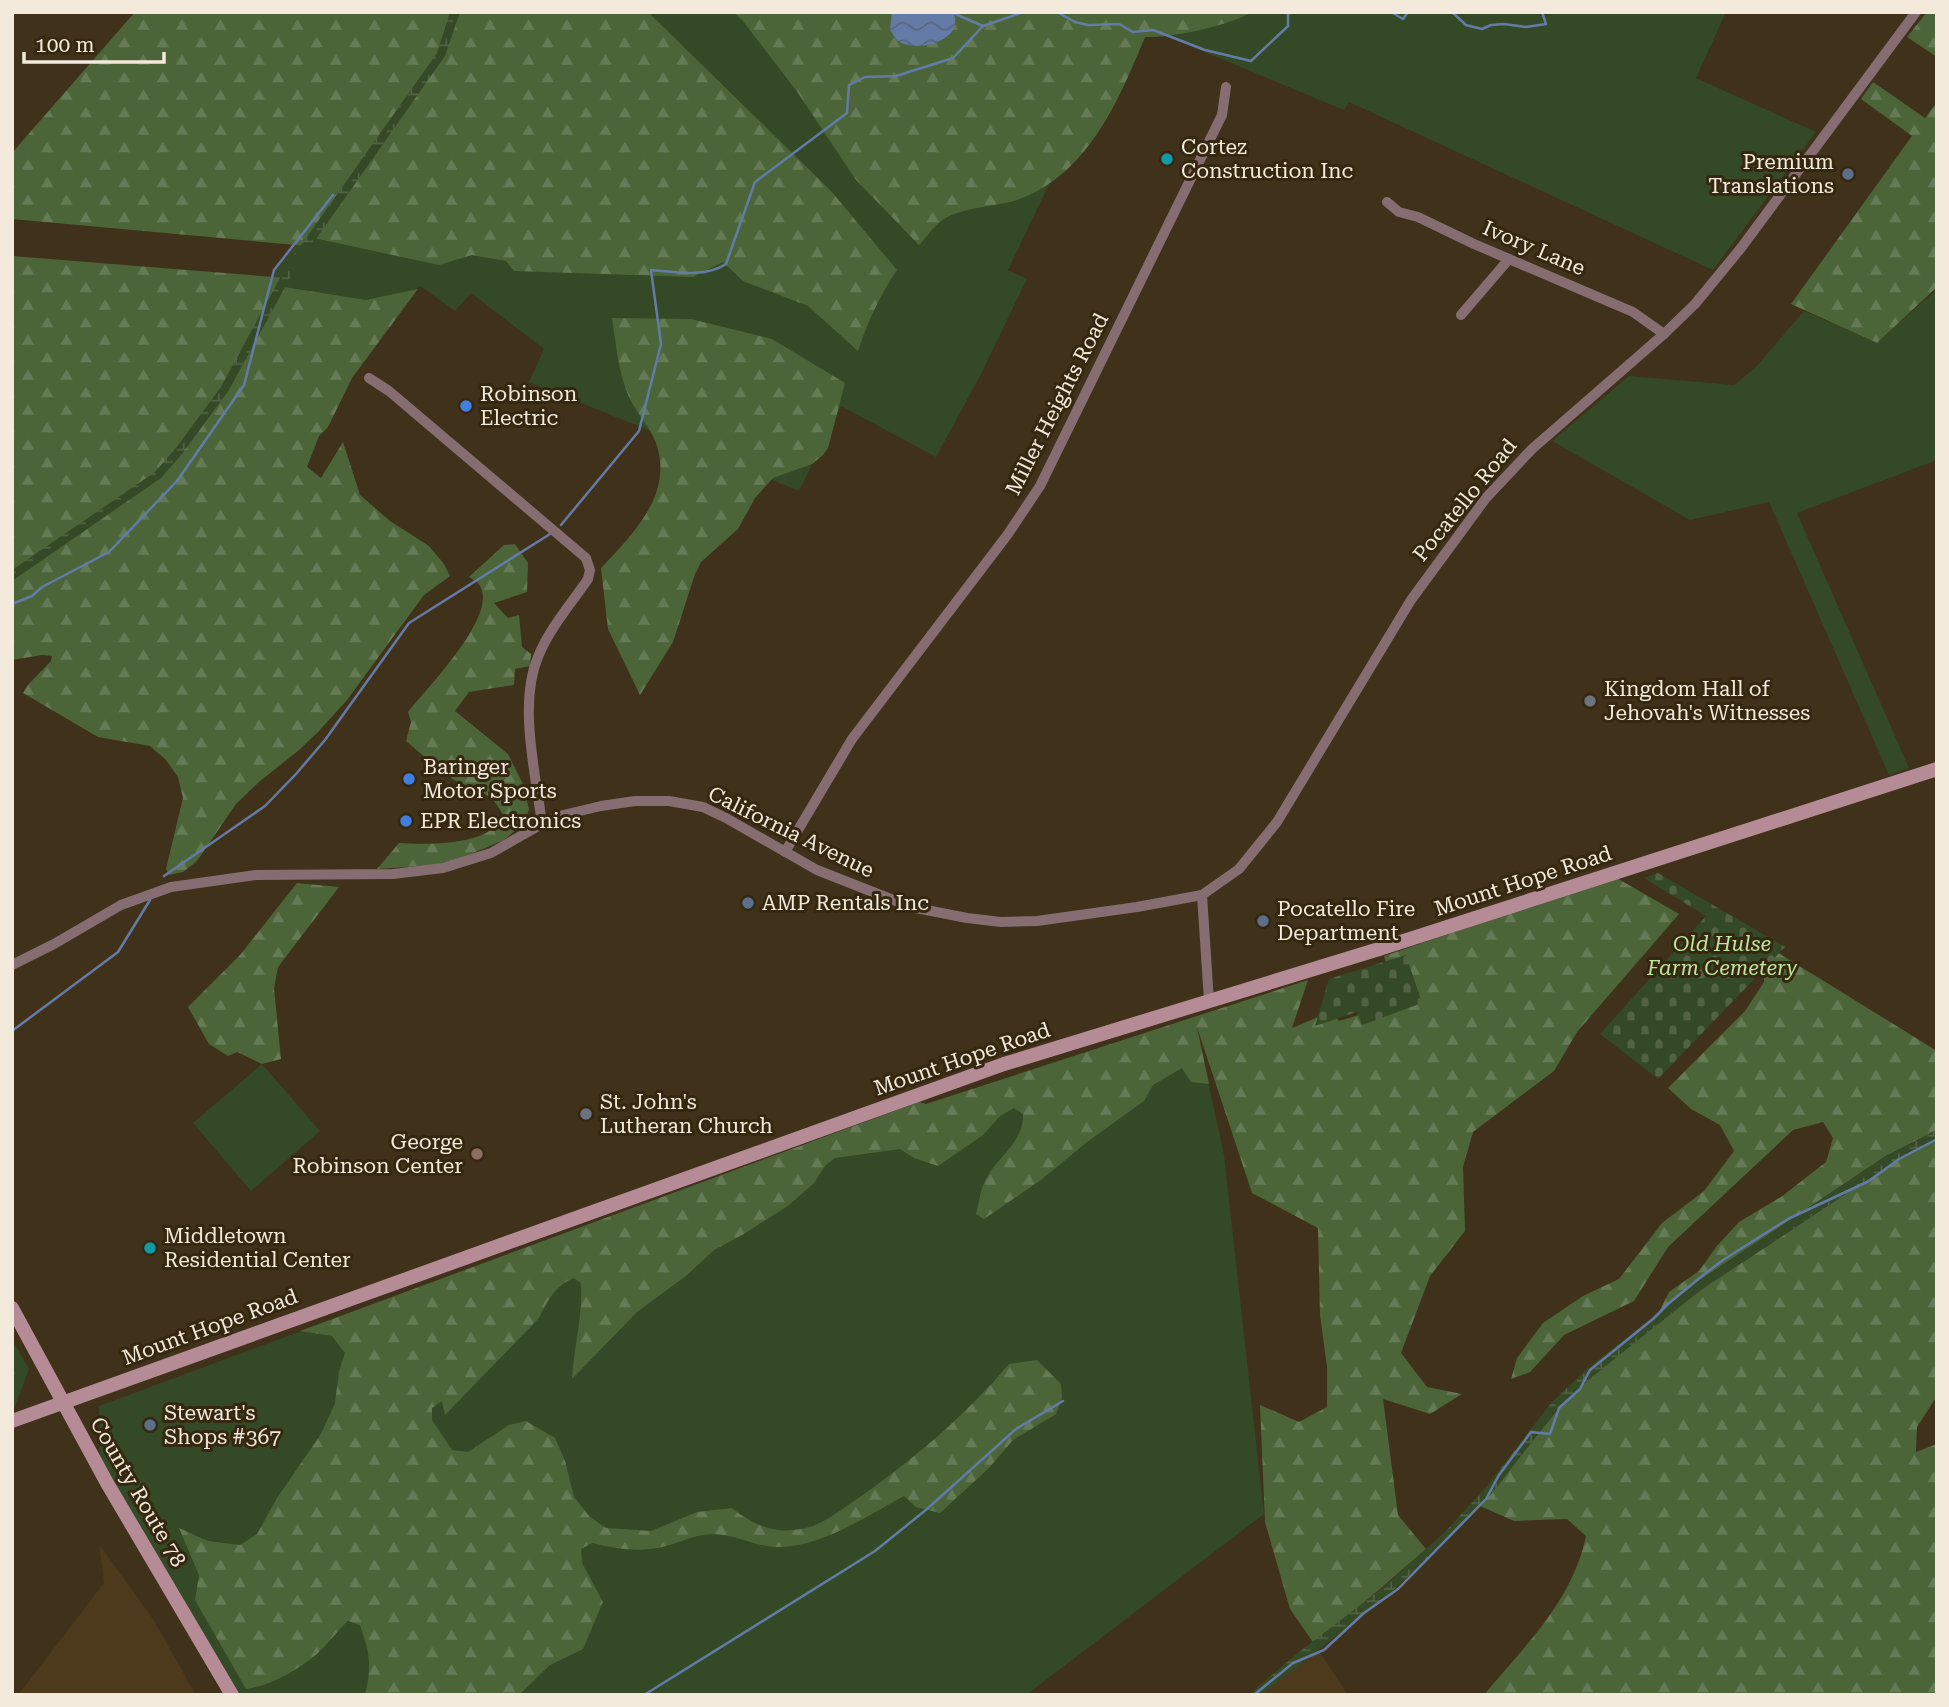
<svg xmlns="http://www.w3.org/2000/svg" width="1949" height="1707" font-family="'Roboto Serif',serif">
<style>
.built{fill:#4d391c}
.green{fill:#344925}
.forest{fill:url(#forest-firs)}
.wetland{fill:url(#wetland-marsh)}
.cemetery{fill:url(#cemetery-stones)}
.park{fill:url(#park-tufts)}
.water{fill:url(#water-waves)}
.lines{fill:none;stroke-linecap:round;stroke-linejoin:round}
.stream{stroke:#647ba8;stroke-width:2.5}
.street{stroke:#866d72;stroke-width:10}
.secondary{stroke:#b58c96;stroke-width:14}
.culture-dot{fill:#0f9aa8;stroke:#352710;stroke-width:2.5}
.service-dot{fill:#5c6f8a;stroke:#352710;stroke-width:2.5}
.shop-dot{fill:#3f7fe0;stroke:#352710;stroke-width:2.5}
.worship-dot{fill:#6b7280;stroke:#352710;stroke-width:2.5}
.education-dot{fill:#8d6e63;stroke:#352710;stroke-width:2.5}
.labels{text-anchor:middle;stroke-width:6;stroke-linejoin:round;paint-order:stroke}
.poi-label{font-size:21px;fill:#f3eadc;stroke:#352710;text-anchor:start}
.street-label{font-size:21px;fill:#f3eadc;stroke:#352710}
.park-label{font-size:21px;font-style:italic;fill:#bae59e;stroke:#352710}
</style>
<defs>
<pattern id="forest-firs" width="22" height="20" patternUnits="userSpaceOnUse" patternTransform="scale(1.75)"><rect width="22" height="20" fill="#4b6539"/><path d="M5 1l3.5 6h-7zM16 11l3.5 6h-7z" fill="#657b55"/></pattern>
<pattern id="wetland-marsh" width="20" height="14" patternUnits="userSpaceOnUse" patternTransform="scale(1.75)"><rect width="20" height="14" fill="#344925"/><path d="M1 5h8M5 5V1M11 12h8M15 12V8" fill="none" stroke="#526344"/></pattern>
<pattern id="cemetery-stones" width="16" height="16" patternUnits="userSpaceOnUse" patternTransform="scale(1.75)"><rect width="16" height="16" fill="#344925"/><path d="M2 7V4a2 2 0 0 1 4 0v3zM10 15v-3a2 2 0 0 1 4 0v3z" fill="#526344"/></pattern>
<pattern id="park-tufts" width="24" height="20" patternUnits="userSpaceOnUse" patternTransform="scale(1.75)"><rect width="24" height="20" fill="#344925"/><path d="M3 7l-1-3M5 7V3M7 7l1-3M15 17l-1-3M17 17v-4M19 17l1-3" fill="none" stroke="#526344"/></pattern>
<pattern id="water-waves" width="16" height="10" patternUnits="userSpaceOnUse" patternTransform="scale(1.75)"><rect width="16" height="10" fill="#647ba8"/><path d="M0 5q4-4 8 0t8 0" fill="none" stroke="#59667f"/></pattern>
</defs>
<rect width="100%" height="100%" fill="#40311a"/>
<!-- built -->
<g class="built">
<polygon points="99,1544 153,1619 196,1695 18,1695 104,1583"/>
<polygon points="1315,1645 1348,1695 1255,1695"/>
</g>
<!-- green -->
<g class="green">
<polygon points="441,12 1726,12 1696,78 1816,132 1713,270 1349,102 1344,110 1147,28 1109,59 1008,270 1027,279 980,376 936,457 841,406 799,491 529,382 544,349 471,293 455,311 420,286 417,289 213,392 275,271 335,195"/>
<polygon points="1937,289 1937,460 1797,513 1909,768 1889,775 1769,502 1690,520 1552,441 1629,376 1734,385 1755,368 1804,311 1877,343"/>
<polygon points="1194,1017 1224,1155 1264,1514 1026,1695 230,1695 100,1458 99,1406 919,1102 926,1104"/>
<polygon points="262,1064 320,1131 251,1191 193,1123"/>
</g>
<!-- forest -->
<g class="forest">
<path d="M135,12h513l183,179 66,79c-18,27 -29,51 -39,81l-50,-45 -65,-25 -20,-19 -30,15 -179,-6 -8,-10 -34,-6 -33,10 -125,-27 -7,8 -295,-27v-66z"/>
<path d="M733,12h519c-24,14 -80,26 -107,25 -26,63 -57,138 -128,163 -21,7 -60,7 -77,22 -8,6 -14,16 -21,23l-63,-65 -60,-90 -54,-70z"/>
<polygon points="1927,12 1937,12 1937,57 1907,37"/>
<polygon points="1873,82 1925,118 1937,102 1937,287 1877,343 1791,304 1912,136 1861,99"/>
<polygon points="12,256 286,278 284,287 366,300 418,289 352,378 328,427 319,436 307,467 321,478 343,442 360,495 390,521 429,546 444,564 450,576 424,595 347,700 319,731 299,750 259,782 236,804 197,861 183,872 169,875 166,869 183,798 178,777 166,760 150,746 98,737 23,693 28,685 51,661 52,656 42,655 12,660"/>
<path d="M612,318l79,1 81,20 73,44 -17,65 -5,7 -11,9 -39,14 -18,20 -17,31 -37,33 -6,12 -22,68 -33,53 -32,-66 -7,-61c32,-34 73,-74 55,-125 -6,-17 -20,-30 -27,-46 -11,-25 -13,-53 -17,-79z"/>
<path d="M515,544l13,19 -1,29 -33,11 14,15 11,-3 3,32 9,7 -1,12 -15,3 -1,16 -45,7 -14,19 53,43 14,28 7,27 -4,13 -21,18 -45,19 -26,6 -56,4 22,-26c26,2 95,3 104,-28 -15,-30 -31,-21 -53,-38 -15,-11 -30,-24 -44,-36l5,-19 -3,-10c19,-24 87,-93 73,-124 -2,-6 -7,-8 -12,-11l35,-32z"/>
<path d="M1615,877l64,37 -102,118 -23,39 -81,61 -10,35 2,64 -35,45 -29,77 26,34 35,7 -32,20 -47,-15 15,116 28,34 -111,96 -25,-36 -25,-87 -5,-117 39,17 28,-15v-40l-7,-52 -2,-87 -66,-35 -55,-166 12,57 -18,-2 -9,-14 -29,17 -9,16 -57,41 -46,38 -57,39 -8,-5c3,-11 4,-23 9,-33 11,-24 39,-37 38,-67l-9,-6 -14,8 -17,19 -45,31 -24,-8 -14,-9 -65,9 -10,8 -11,17 -25,22 -45,29 -30,16 -28,26 -49,36 -65,67c2,-34 11,-63 9,-96l-7,-5c-19,8 -26,22 -35,40l-94,97 -3,-14 -10,7v12l20,30 16,2 41,-27 17,-4 29,17 10,23 9,36 16,20 16,11 45,3 46,-19 35,-4c21,17 42,26 69,21 21,-3 39,-19 56,-30 56,-39 108,-83 152,-135l28,-4 24,24 1,14 -6,16 -43,26 -24,28 -49,45 -24,-6 -12,-11c-37,20 -86,53 -129,51 -26,-2 -45,-16 -73,-12 -12,2 -24,8 -36,11 -26,7 -49,3 -74,-3l-11,6 1,14 21,39 -20,47 -33,16 -31,30h-154c7,-30 5,-41 -5,-70l-12,-4c-11,10 -20,23 -31,33 -19,16 -47,32 -71,35l-51,-89 4,-25 -20,-47 29,13 32,4 17,-11 20,-36 44,-64 14,-31 4,-32 6,-18 -13,-17 -32,-5 619,-229 7,2 382,-124 -16,48 41,-17 6,10 59,-18 -14,-47z"/>
<polygon points="297,883 339,887 278,967 274,988 281,1059 262,1064 237,1052 228,1056 209,1044 188,1007 240,955"/>
<polygon points="1764,944 1937,1051 1937,1130 1886,1156 1697,1282 1658,1314 1669,1292 1699,1271 1716,1247 1739,1222 1781,1197 1826,1162 1833,1138 1823,1122 1793,1130 1668,1247 1634,1301 1564,1335 1530,1372 1511,1379 1517,1358 1543,1323 1583,1296 1619,1279 1662,1223 1704,1191 1734,1151 1720,1125 1691,1109 1668,1088 1745,1011 1764,982"/>
<path d="M1937,1139v257l-20,31 -1,25 21,-8v251h-453c42,-51 88,-93 102,-159l-19,-17 -53,2 -34,-15 79,-98 34,-32 32,-26 77,-61 189,-125z"/>
</g>
<!-- wetland -->
<g class="wetland">
<polygon points="450,12 460,12 445,56 295,269 229,390 182,454 161,478 12,581 12,570 155,472 175,449 221,387 287,265 437,53"/>
<polygon points="1937,1130 1937,1139 1891,1164 1702,1289 1593,1376 1557,1409 1494,1491 1450,1538 1387,1596 1261,1695 1249,1695 1294,1656 1381,1589 1444,1533 1487,1486 1551,1403 1587,1369 1697,1282 1886,1156"/>
</g>
<!-- cemetery -->
<g class="cemetery">
<polygon points="1658,873 1785,947 1658,1079 1600,1034 1706,916 1644,878"/>
<polygon points="1406,955 1422,1003 1362,1025 1357,1012 1315,1026 1329,979"/>
</g>
<!-- park -->
<polygon class="park" points="12,1339 29,1369 15,1406 12,1407"/>
<!-- water -->
<path class="water" d="M892,12h61c14,28 -38,43 -56,28 -3,-3 -4,-7 -7,-10z"/>
<g class="lines">
<!-- stream -->
<g class="stream">
<polyline points="1057,12 1075,22 1088,25 1119,24 1133,32 1153,30 1205,50 1251,61 1288,26 1288,14 1292,12"/>
<polyline points="1357,12 1371,12"/>
<polyline points="1391,12 1403,19 1408,12"/>
<polyline points="1449,12 1453,13 1466,25 1482,29 1491,25 1504,24 1526,27 1546,24 1542,12"/>
<polyline points="953,13 983,26"/>
<path d="M561,525l78,-94 22,-87 -10,-74c24,2 54,8 75,-6l29,-82 92,-69 2,-28 16,-8 31,-1 57,-18 30,-32 41,-14"/>
<polyline points="12,604 32,596 42,587 109,552 177,481 244,385 274,270 333,195"/>
<polyline points="164,876 265,806 296,774 325,740 409,623 550,534"/>
<polyline points="12,1031 118,952 150,900"/>
<polyline points="644,1695 875,1551 927,1509 1016,1429 1063,1401"/>
<polyline points="1254,1695 1293,1663 1324,1650 1364,1613 1398,1589 1486,1499 1499,1475 1531,1432 1550,1434 1559,1408 1580,1389 1590,1370 1653,1319 1668,1304 1702,1276 1723,1260 1788,1219 1869,1181 1899,1159 1937,1139"/>
</g>
<!-- street -->
<g class="street">
<polyline points="1387,202 1399,212 1418,217 1474,244 1633,312 1664,334"/>
<polyline points="1461,315 1509,259"/>
<path d="M369,378l20,13 197,167 4,12 -2,9c-17,25 -39,50 -50,78 -20,47 -2,118 4,167"/>
<polyline points="785,852 852,739 1008,534 1040,486 1222,115 1226,87"/>
<polyline points="1202,895 1209,1001"/>
<polyline points="12,965 54,944 121,905 171,887 256,875 393,874 443,868 491,853 542,824 563,815 601,806 635,801 669,801 703,807 726,818 817,870 911,907 967,918 1001,922 1037,921 1137,907 1202,895 1239,869 1277,822 1411,600 1486,498 1532,449 1664,334 1695,304 1741,248 1916,12"/>
</g>
<!-- secondary -->
<g class="secondary">
<polyline points="12,1308 107,1483 232,1695"/>
<polyline points="12,1421 1004,1064 1379,949 1937,769"/>
</g>
</g>
<!-- markers -->
<g class="culture-dot">
<circle cx="1167" cy="159" r="7"/>
<circle cx="150" cy="1248" r="7"/>
</g>
<g class="service-dot">
<circle cx="1848" cy="174" r="7"/>
<circle cx="748" cy="903" r="7"/>
<circle cx="1263" cy="921" r="7"/>
<circle cx="150" cy="1425" r="7"/>
</g>
<g class="shop-dot">
<circle cx="466" cy="406" r="7"/>
<circle cx="409" cy="779" r="7"/>
<circle cx="406" cy="821" r="7"/>
</g>
<g class="worship-dot">
<circle cx="1590" cy="701" r="7"/>
<circle cx="586" cy="1114" r="7"/>
</g>
<circle class="education-dot" cx="477" cy="1154" r="7"/>
<g class="labels">
<!-- poi labels -->
<g class="poi-label">
<text x="1181" y="154">Cortez<tspan x="1181" dy="24">Construction Inc</tspan></text>
<text x="1834" y="169" text-anchor="end">Premium<tspan x="1834" dy="24">Translations</tspan></text>
<text x="480" y="401">Robinson<tspan x="480" dy="24">Electric</tspan></text>
<text x="1604" y="696">Kingdom Hall of<tspan x="1604" dy="24">Jehovah's Witnesses</tspan></text>
<text x="423" y="774">Baringer<tspan x="423" dy="24">Motor Sports</tspan></text>
<text x="420" y="828">EPR Electronics</text>
<text x="762" y="910">AMP Rentals Inc</text>
<text x="1277" y="916">Pocatello Fire<tspan x="1277" dy="24">Department</tspan></text>
<text x="600" y="1109">St. John's<tspan x="600" dy="24">Lutheran Church</tspan></text>
<text x="463" y="1149" text-anchor="end">George<tspan x="463" dy="24">Robinson Center</tspan></text>
<text x="164" y="1243">Middletown<tspan x="164" dy="24">Residential Center</tspan></text>
<text x="164" y="1420">Stewart's<tspan x="164" dy="24">Shops #367</tspan></text>
</g>
<!-- street labels -->
<g class="street-label">
<text transform="translate(1534 248) rotate(23)" y="7">Ivory Lane</text>
<text transform="translate(1057 404) rotate(-63)" y="7">Miller Heights Road</text>
<text transform="translate(1465 500) rotate(-51)" y="7">Pocatello Road</text>
<text transform="translate(791 832) rotate(26)" y="7">California Avenue</text>
<text transform="translate(1523 881) rotate(-18)" y="7">Mount Hope Road</text>
<text transform="translate(962 1059) rotate(-19)" y="7">Mount Hope Road</text>
<text transform="translate(210 1327) rotate(-20)" y="7">Mount Hope Road</text>
<text transform="translate(138 1492) rotate(60)" y="7">County Route 78</text>
</g>
<!-- park labels -->
<g class="park-label">
<text x="1722" y="951">Old Hulse<tspan x="1722" dy="24">Farm Cemetery</tspan></text>
</g>
</g>
<!-- border -->
<rect width="1949" height="1707" fill="none" stroke="#f3eadc" stroke-width="28"/>
<!-- scale -->
<path d="M24 52v10h140v-10" fill="none" stroke="#f3eadc" stroke-width="3.5"/>
<text x="35" y="52" font-size="21" fill="#f3eadc" stroke="#352710" stroke-width="5" paint-order="stroke">100 m</text>
</svg>
